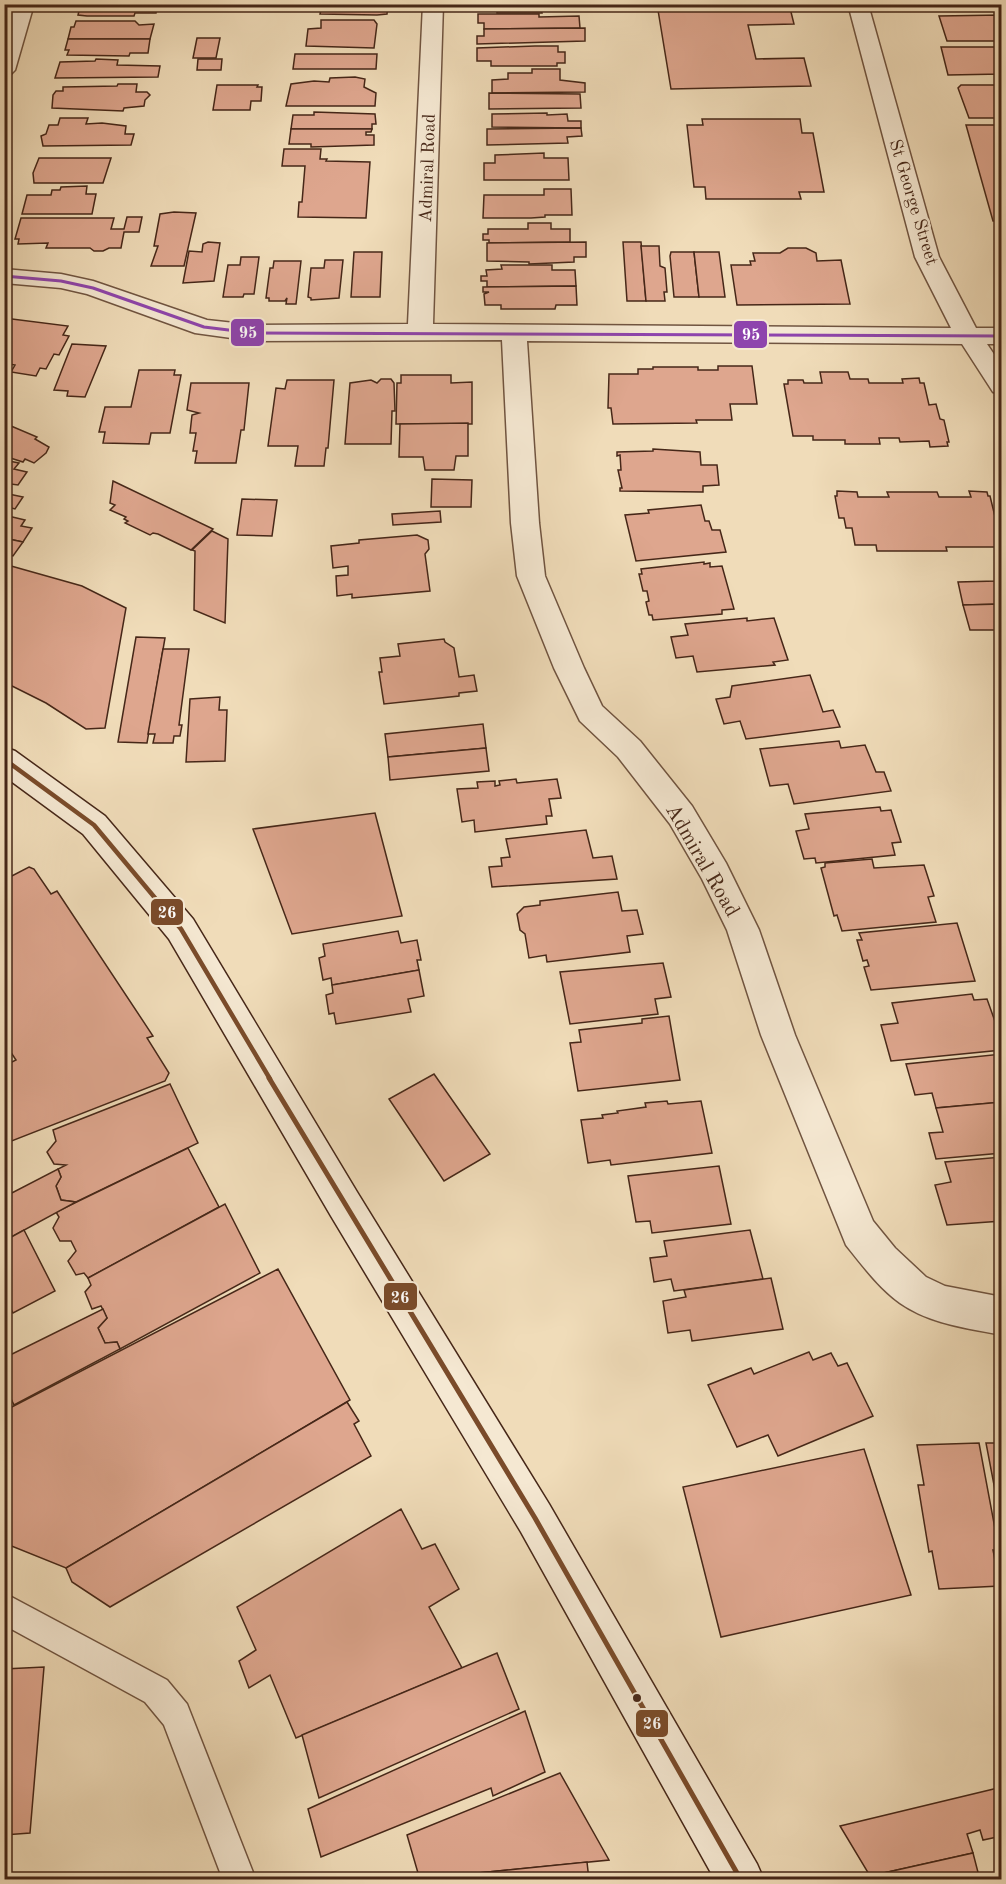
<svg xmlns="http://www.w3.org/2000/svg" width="1006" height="1884" font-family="'Old Standard TT',serif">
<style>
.building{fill:#dea68e;stroke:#462718;stroke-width:1.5}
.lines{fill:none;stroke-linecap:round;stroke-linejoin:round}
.lane-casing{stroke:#705440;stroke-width:3}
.street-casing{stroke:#705440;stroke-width:3}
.secondary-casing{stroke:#462718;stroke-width:3}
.lane{fill:#f5e8d2;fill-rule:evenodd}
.street{fill:#f5e8d2;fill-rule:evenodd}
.secondary{fill:#f5e8d2;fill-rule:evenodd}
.bus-1-casing{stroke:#f5e8d2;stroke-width:6}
.bus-2-far1-casing{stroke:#f5e8d2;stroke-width:9}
.bus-2-casing{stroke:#f5e8d2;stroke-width:10}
.bus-1{stroke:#8e44ad;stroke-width:3}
.bus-2-far1{stroke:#7a4b2a;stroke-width:4.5}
.bus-2{stroke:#7a4b2a;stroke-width:5}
.bus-dot{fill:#462718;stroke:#f5e8d2;stroke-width:2}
.labels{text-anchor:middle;stroke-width:5;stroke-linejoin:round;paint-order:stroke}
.far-street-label{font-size:18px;fill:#462718;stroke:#f5e8d2}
.street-label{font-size:21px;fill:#462718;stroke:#f5e8d2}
.line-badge{stroke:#f5e8d2;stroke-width:2}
.badge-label{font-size:16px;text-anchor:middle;font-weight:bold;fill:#fff}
</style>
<rect width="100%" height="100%" fill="#f0dcb9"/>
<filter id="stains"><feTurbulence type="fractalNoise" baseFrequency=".00333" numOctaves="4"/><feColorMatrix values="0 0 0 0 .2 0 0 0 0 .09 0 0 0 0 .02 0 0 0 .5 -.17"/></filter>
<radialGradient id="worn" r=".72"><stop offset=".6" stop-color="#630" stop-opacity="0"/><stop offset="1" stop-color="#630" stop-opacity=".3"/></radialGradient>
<!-- building -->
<g class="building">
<polygon points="76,4 157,4 156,13 135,13 134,16 87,16 78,15 79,11 74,11"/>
<polygon points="315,4 388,4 387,14 377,15 320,14 321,10 314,10"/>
<polygon points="483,4 566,4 566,8 541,7 542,13 497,13 497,11 486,11"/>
<polygon points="657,4 789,4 794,24 748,25 756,59 804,58 811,86 671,89"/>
<polygon points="935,4 1002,4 1002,10 936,8"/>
<polygon points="478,14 539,14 539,17 579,16 580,28 484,29 484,23 478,23"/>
<polygon points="1002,15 1002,41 947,41 939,16"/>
<polygon points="321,20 374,20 377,24 374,48 306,46 308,29 321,28"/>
<polygon points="76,21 135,21 139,25 154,24 150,39 68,39 71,27 74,27"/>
<polygon points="585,28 585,41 477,44 477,36 484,36 484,29"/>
<polygon points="197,38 220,38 216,58 193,58"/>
<polygon points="68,39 150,39 148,53 130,53 129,56 67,55 69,50 65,50"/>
<polygon points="535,46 558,46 558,52 565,52 565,63 557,63 557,66 491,66 491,61 477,61 477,48"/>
<polygon points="941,47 1002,47 1002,74 948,75"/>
<polygon points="295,54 377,54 376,69 293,69"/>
<polygon points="96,59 118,60 117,65 160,66 158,77 55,78 60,62 95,61"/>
<polygon points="198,59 222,59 221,70 197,70"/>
<polygon points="532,69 560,69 560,80 585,83 585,92 492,93 492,80 508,79 508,73 532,73"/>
<polygon points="355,77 365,79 364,87 376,93 375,106 286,106 291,84 314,81 329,82 330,78"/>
<polygon points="118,84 137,84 136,92 147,92 150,95 145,100 144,106 124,108 123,111 52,108 53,95 56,91 63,91 63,87 117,86"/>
<polygon points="217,85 258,85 257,87 262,87 261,101 251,101 250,110 213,110"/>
<polygon points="961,85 1001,85 1002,118 969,118 958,88"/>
<polygon points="489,93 580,94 581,108 489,109"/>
<polygon points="314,112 375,114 376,124 372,124 372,129 291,129 293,115 314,115"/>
<polygon points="547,113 547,115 567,114 568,121 581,121 581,128 492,127 492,114"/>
<polygon points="60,118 88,118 86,124 102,123 126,126 125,134 134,134 131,145 43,146 41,136 46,134 49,125 58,125"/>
<polygon points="702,119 800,119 802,133 813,133 824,192 799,192 801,199 706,199 705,187 694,187 687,125 703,125"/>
<polygon points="966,125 1002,125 1002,221 993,221"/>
<polygon points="581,128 582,136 567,137 568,143 487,145 487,129"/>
<polygon points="291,129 372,129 371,132 366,132 366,135 374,135 374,145 311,147 311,144 289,144"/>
<polygon points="284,149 321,149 320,159 327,159 326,161 370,162 366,218 298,217 299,202 302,202 305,166 282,166"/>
<polygon points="544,153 544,158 568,158 569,180 484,180 484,163 495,163 495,155"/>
<polygon points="39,158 111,158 103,183 34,183 33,173"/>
<polygon points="87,186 86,194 96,194 92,214 22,214 27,195 51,195 52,190 60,190 61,187"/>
<polygon points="544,189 571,189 572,215 545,215 545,217 531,218 483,218 484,195 544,195"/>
<polygon points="174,212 196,213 184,266 151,266 158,246 154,246 160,214"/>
<polygon points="127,217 142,217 139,232 124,232 121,248 109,248 103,251 94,251 90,248 46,248 48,243 18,244 19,239 15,239 21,218 114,218 111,229 124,229"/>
<polygon points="528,223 551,223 551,229 570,229 570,242 489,243 489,240 483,240 483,234 488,234 488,229 528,229"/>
<polygon points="208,242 220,243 214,281 183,283 189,251 202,252 203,244"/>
<polygon points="586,242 586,257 574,257 574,262 529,264 529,262 487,261 487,243"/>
<polygon points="623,242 641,242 646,301 627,301"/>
<polygon points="641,246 659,246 660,266 665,268 667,292 664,292 665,301 646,301"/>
<polygon points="788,248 806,248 816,253 817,261 841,260 850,304 737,305 731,265 751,265 750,261 755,261 753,253 780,253"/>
<polygon points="354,252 382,252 380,297 351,297"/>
<polygon points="671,252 694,252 699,297 674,297 670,256"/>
<polygon points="694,252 719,252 725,297 699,297"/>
<polygon points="241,257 259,257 254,294 244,294 243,297 223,297 228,265 240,265"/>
<polygon points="325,260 343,260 339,298 311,300 311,298 308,297 311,268 324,268"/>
<polygon points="274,261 301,261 296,304 286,304 287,298 285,301 269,301 269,298 266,298 270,268 273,268"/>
<polygon points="501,265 552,265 552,270 575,270 576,286 487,287 487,281 481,281 481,276 487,276 486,270 502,269"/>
<polygon points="576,286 577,305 556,305 555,309 501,309 501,305 485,305 484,294 489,292 483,292 483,287"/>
<polygon points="4,318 68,326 63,335 69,336 59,355 54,354 46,369 40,368 36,376 11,372 15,365 4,363"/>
<polygon points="72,344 106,346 85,397 67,396 68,391 54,390"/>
<polygon points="718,366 752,366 757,404 730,404 732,420 696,420 697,423 613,424 611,408 608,408 609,374 638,374 638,369 653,369 653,367 698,367 698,370 718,370"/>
<polygon points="139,370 175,370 174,375 181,375 170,433 151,433 149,444 103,443 105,432 99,432 105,407 131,407"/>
<polygon points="820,372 848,372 850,379 868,379 869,383 903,383 902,379 919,378 920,383 924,383 929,405 936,404 940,419 944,420 949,442 947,442 948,446 930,447 929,441 900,442 899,438 879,438 880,444 845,444 845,440 813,440 813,436 793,436 784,384 788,384 788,380 803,380 804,383 822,383"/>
<polygon points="401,375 451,375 451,383 472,382 472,424 396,424 397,383 401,383"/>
<polygon points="381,379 391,379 394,383 395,411 392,411 391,444 345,444 350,383 371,380 377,383"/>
<polygon points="287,380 334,380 328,448 326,448 324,466 295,466 298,446 268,446 276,388 285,389"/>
<polygon points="191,383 249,383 244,430 241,430 236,463 195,463 197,451 193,451 196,433 190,433 192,415 199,413 187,410"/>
<polygon points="4,423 37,437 35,439 49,447 46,453 34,463 25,459 23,462 4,456"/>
<polygon points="468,423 468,456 456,456 454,470 425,470 423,457 399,457 400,424"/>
<polygon points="653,449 700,452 701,465 717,465 719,485 703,486 703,492 620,491 620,488 622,488 618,470 621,470 620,455 617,456 617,452 653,451"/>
<polygon points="4,460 19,463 14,469 27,472 18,485 11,484 8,488 4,487"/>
<polygon points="432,479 472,480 471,507 431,507"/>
<polygon points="113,481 213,529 191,550 158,534 153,533 150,535 125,523 128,521 124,519 126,517 110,510 115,505 110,503"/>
<polygon points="837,491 857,492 858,497 889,497 887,492 937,492 939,497 971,497 969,491 987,492 988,496 990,496 997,525 1002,525 1002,547 946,547 947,551 877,551 876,545 855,545 852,528 846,528 844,518 839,518 835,496 837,496"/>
<polygon points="4,493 23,497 15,509 4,506"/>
<polygon points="242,499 277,500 272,536 237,535"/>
<polygon points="701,505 705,521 709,521 712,530 720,530 726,552 636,561 625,515 649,513 648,510"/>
<polygon points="440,511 441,522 393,525 392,514"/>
<polygon points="4,515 25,520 21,526 32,528 23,542 4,538"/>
<polygon points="212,531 228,539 225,623 194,610 195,551 192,550"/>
<polygon points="417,535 428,540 429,549 425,554 430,591 352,598 352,594 337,596 336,576 348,575 348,566 333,568 331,546 359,543 359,540"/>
<polygon points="4,538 23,542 13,556 4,554"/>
<polygon points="704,562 704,564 710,563 710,567 722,566 734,609 722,610 722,614 653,620 652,615 649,615 646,602 649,601 647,591 643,591 639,574 642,574 641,569"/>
<polygon points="4,564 82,586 126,608 105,728 86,729 46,703 4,682"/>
<polygon points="995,576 1002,576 1002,604 963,605 958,582 996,581"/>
<polygon points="1002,604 1002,633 998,633 997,630 970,630 963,605"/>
<polygon points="747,618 747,621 774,618 788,660 773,662 775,665 697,672 693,656 676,658 671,637 688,635 685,624"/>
<polygon points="136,637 165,638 147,743 118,742"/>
<polygon points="444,639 445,642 454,648 459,677 474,675 477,691 459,693 459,696 384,704 379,672 382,672 380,658 400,656 398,644"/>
<polygon points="163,649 189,649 179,725 182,725 180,736 174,736 173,743 153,743 155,734 148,734"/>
<polygon points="810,675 823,712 833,710 840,727 746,739 740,721 724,724 716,699 730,697 732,686"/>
<polygon points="220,697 219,710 227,710 225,761 186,762 190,699"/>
<polygon points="483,724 486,748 388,757 385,734"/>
<polygon points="839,741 841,748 865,745 876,772 884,772 891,791 794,804 788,784 770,786 760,749"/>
<polygon points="486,748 489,771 390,780 388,757"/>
<polygon points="516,779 517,783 557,779 561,798 549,799 552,816 546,816 547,824 475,832 474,820 462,822 457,789 478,788 477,782 495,781 495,786 500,785 499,781"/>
<polygon points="880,807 881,811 891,810 901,842 892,843 895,855 816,863 815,858 804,859 796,831 809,829 805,814"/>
<polygon points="375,813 402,916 292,934 253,829"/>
<polygon points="586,830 593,858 612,856 617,879 492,887 489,867 502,866 501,858 510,857 506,839"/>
<polygon points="872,859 874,868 924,865 934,896 928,897 936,922 842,931 837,915 834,916 821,868 825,867 825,863"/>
<polygon points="29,867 34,869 51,894 57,891 153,1036 147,1038 169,1073 165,1081 4,1144 4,1066 16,1060 4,1042 4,880"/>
<polygon points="618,892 622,911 637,910 643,934 627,936 630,952 547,962 546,955 529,958 525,934 520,930 517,914 524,907 540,905 540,901"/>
<polygon points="957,923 975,981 871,990 864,967 869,966 867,960 863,961 857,940 862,940 859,933"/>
<polygon points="398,931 401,943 417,940 421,960 417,960 419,970 332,985 331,978 323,980 319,958 325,956 323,944"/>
<polygon points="663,963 671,997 655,999 658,1014 570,1024 560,972"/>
<polygon points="419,970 424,996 408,999 411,1012 336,1024 334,1013 329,1014 326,995 333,993 332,985"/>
<polygon points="972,994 974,1000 987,999 1002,1041 1002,1050 891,1061 881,1025 898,1023 892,1003"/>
<polygon points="669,1016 680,1080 578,1091 570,1043 581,1042 579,1030 642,1023 642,1019"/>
<polygon points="1002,1054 1002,1102 936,1108 932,1093 915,1095 906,1064"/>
<polygon points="434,1074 490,1154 444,1181 389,1099"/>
<polygon points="170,1084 198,1143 76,1202 61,1200 56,1186 61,1177 58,1169 66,1165 54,1164 47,1152 56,1141 53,1130"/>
<polygon points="667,1101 668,1104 701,1101 712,1153 611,1165 610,1160 588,1163 581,1120 603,1118 602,1115 618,1113 617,1111 646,1107 645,1103"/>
<polygon points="1002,1102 1002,1153 936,1159 929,1133 943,1132 936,1108"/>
<polygon points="188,1148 219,1207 88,1278 84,1273 76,1275 68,1261 76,1251 71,1241 60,1241 53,1228 59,1217 56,1212"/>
<polygon points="1002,1157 1002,1221 947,1225 935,1185 951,1182 945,1162"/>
<polygon points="719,1166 731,1224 652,1233 650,1221 636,1222 628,1176"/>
<polygon points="58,1169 61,1177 56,1186 61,1200 76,1202 4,1241 4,1197"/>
<polygon points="225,1204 260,1273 120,1349 117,1342 105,1343 98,1328 107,1318 101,1306 92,1309 85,1292 91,1285 88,1278"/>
<polygon points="24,1230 55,1291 13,1313 4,1295 4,1241"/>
<polygon points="750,1230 763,1279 674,1291 671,1279 654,1282 650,1258 667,1256 664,1241"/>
<polygon points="278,1269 350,1400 66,1568 4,1543 4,1411"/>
<polygon points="771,1278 783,1329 692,1341 690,1330 668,1333 663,1301 686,1297 684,1290"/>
<polygon points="103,1309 107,1318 98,1328 105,1343 117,1342 120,1349 14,1405 4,1384 4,1358"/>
<polygon points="809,1352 813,1360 831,1353 838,1366 847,1363 873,1416 778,1456 768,1435 737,1447 708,1385 751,1368 754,1374"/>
<polygon points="347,1402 359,1421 354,1424 371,1456 110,1607 72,1582 66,1568"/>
<polygon points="979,1443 999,1550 993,1550 1000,1586 939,1589 932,1551 929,1552 918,1485 924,1485 917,1445"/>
<polygon points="986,1443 1002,1443 1002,1527"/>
<polygon points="864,1449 911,1595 721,1637 683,1487"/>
<polygon points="401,1509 422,1549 435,1544 459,1589 429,1607 462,1668 296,1738 270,1675 249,1688 239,1661 256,1650 237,1607"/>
<polygon points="497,1653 519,1709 319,1798 302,1735"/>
<polygon points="44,1667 30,1833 4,1835 4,1669"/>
<polygon points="525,1711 545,1772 493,1796 491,1788 321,1857 308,1809"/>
<polygon points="560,1773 609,1860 478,1873 454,1880 420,1880 407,1835"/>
<polygon points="1002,1787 1002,1836 983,1840 980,1830 967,1834 973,1853 870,1876 840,1826"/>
<polygon points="973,1853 980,1880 872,1880 870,1876"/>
<polygon points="587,1862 589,1880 467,1880 467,1876 478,1873"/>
</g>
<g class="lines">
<defs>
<polygon id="lane" points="4,1593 167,1680 187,1704 256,1880 223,1880 164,1725 145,1702 4,1625"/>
<g id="street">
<polygon points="14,4 34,4 15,70 11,74 4,76 4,34"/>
<path d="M423,4h20l-10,320 518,4 -36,-71 -67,-253h20l71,253 37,71h26v16h-15l15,22v28l-9,-2 -31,-48 -435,-3 12,182 6,53 39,92 18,38 38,35 52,65 34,57 33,67 36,105 78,186 22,27 31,29 19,9 57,11v38c-35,-7 -72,-11 -102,-32 -21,-15 -38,-38 -54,-58l-85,-210 -34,-105 -25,-51 -32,-55 -52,-67 -38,-36 -26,-53 -37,-92 -6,-53 -9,-183 -249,1 -58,-8 -108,-39 -26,-6 -57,-5v-14l57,5 32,7 114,39 46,5 155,-1z"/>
</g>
<polygon id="secondary" points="4,747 15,751 105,816 193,919 357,1192 549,1504 757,1864 764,1880 715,1880 521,1532 331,1216 169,939 83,834 4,776"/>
</defs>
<!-- lane casing -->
<use href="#lane" class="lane-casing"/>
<!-- street casing -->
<use href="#street" class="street-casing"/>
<!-- secondary casing -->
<use href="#secondary" class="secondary-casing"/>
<!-- lane -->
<use href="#lane" class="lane"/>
<!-- street -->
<use href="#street" class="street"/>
<!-- secondary -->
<use href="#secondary" class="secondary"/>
<defs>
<polyline id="bus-1" points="4,276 61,281 93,288 204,327 253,333 1002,336"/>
<polyline id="bus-2-far1" points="4,759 94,825 181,929 270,1079"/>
<polyline id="bus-2" points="269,1078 535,1518 741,1880"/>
</defs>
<!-- bus-1 casing -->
<use href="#bus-1" class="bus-1-casing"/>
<!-- bus-2-far1 casing -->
<use href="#bus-2-far1" class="bus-2-far1-casing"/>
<!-- bus-2 casing -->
<use href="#bus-2" class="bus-2-casing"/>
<!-- bus-1 -->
<use href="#bus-1" class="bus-1"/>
<!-- bus-2-far1 -->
<use href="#bus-2-far1" class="bus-2-far1"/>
<!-- bus-2 -->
<use href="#bus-2" class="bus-2"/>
</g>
<!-- markers -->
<circle class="bus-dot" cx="637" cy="1698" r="5"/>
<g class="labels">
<!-- far-street labels -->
<g class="far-street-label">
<text transform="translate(427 168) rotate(-88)" y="6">Admiral Road</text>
<text transform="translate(914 202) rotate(73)" y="6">St George Street</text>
</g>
<!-- street labels -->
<g class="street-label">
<text transform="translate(703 860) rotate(60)" y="7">Admiral Road</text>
</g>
</g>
<g class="line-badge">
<rect x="230" y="318" width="35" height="29" rx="6" fill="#8e44ad"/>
<rect x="733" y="320" width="35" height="29" rx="6" fill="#8e44ad"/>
<rect x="150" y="898" width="34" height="28" rx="6" fill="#7a4b2a"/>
<rect x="383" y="1282" width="35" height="29" rx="6" fill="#7a4b2a"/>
<rect x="635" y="1709" width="34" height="29" rx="6" fill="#7a4b2a"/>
</g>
<g class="badge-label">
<text x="248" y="338">95</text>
<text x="751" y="340">95</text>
<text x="167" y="918">26</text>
<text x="400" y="1303">26</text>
<text x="652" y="1729">26</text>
</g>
<!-- margin -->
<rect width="1006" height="1884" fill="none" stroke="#f0dcb9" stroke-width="24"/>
<rect x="6" y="6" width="994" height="1872" fill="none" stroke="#462718" stroke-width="3"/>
<rect x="12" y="12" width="982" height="1860" fill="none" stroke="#462718" stroke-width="1.5"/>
<rect width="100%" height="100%" filter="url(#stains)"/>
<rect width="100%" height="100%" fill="url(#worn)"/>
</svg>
